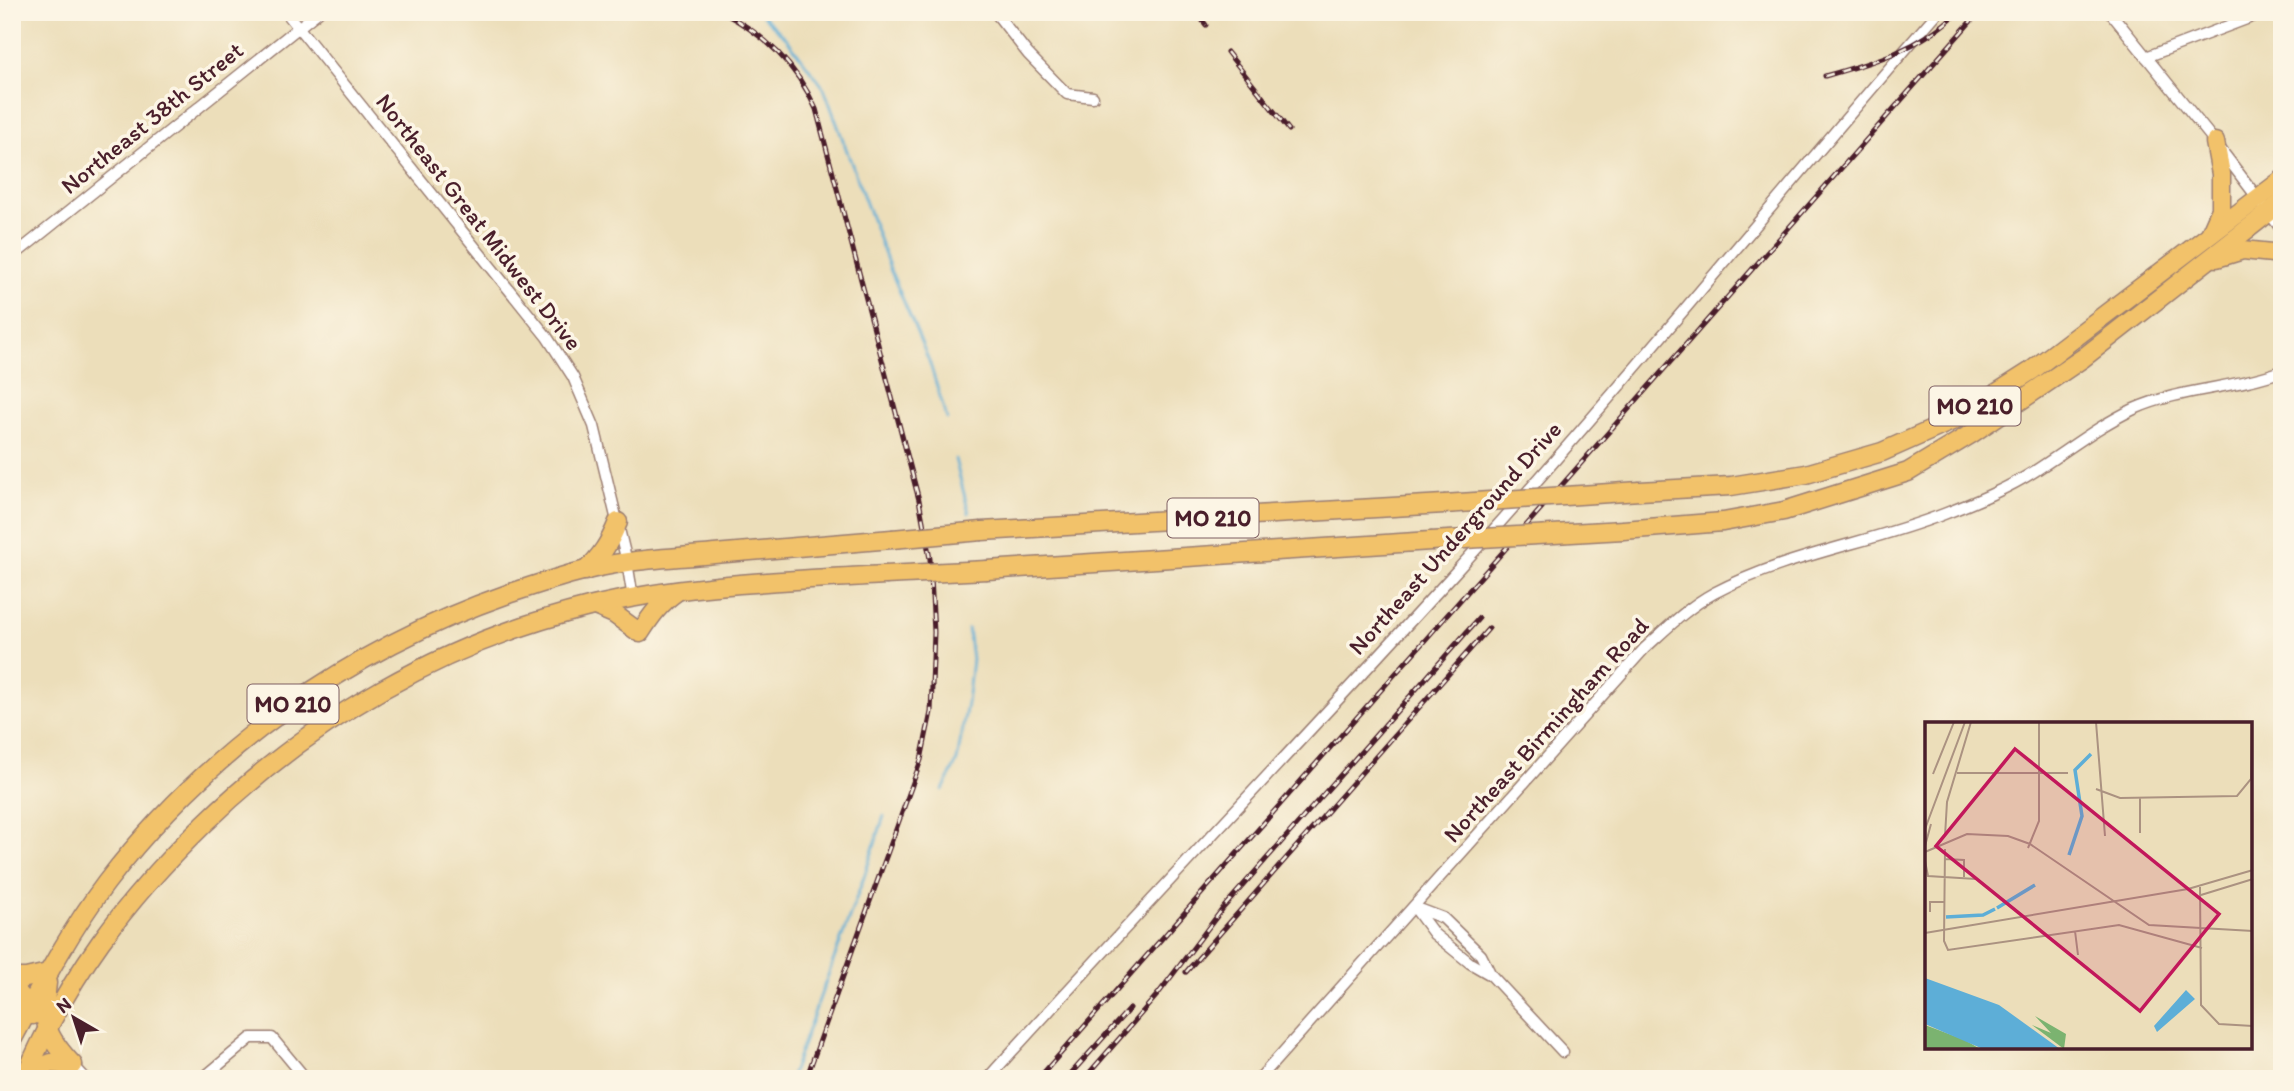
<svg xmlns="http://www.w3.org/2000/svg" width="2294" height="1091" font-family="Itim,sans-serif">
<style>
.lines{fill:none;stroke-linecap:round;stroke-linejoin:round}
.stream{stroke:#5daed7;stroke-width:2.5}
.street-casing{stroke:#9b7e72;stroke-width:13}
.highway-casing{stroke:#9b7e72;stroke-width:21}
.street{stroke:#fff;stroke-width:10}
.highway{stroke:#f2c26a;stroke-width:18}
.rail-casing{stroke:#4a1f2b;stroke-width:5}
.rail{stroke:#fcf5e5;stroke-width:2.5;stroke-dasharray:8;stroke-linecap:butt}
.highway-bridge-casing{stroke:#9b7e72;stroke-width:21;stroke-linecap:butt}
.highway-bridge{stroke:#f2c26a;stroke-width:18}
.labels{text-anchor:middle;stroke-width:7;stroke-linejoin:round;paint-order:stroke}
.shield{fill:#fcf5e5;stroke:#7f5f63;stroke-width:2}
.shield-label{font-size:23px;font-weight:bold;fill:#4a1f2b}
.street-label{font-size:24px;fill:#4a1f2b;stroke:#fcf5e5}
.inset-river{fill:none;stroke:#5daed7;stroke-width:3.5}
.inset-road{fill:none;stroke:#ab9281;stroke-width:2}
.view{fill:#c2185b;fill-opacity:0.15;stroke:#c2185b;stroke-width:3.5}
.inset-edge{fill:none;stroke:#4a1f2b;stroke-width:3.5}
</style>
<rect width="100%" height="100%" fill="#fcf5e5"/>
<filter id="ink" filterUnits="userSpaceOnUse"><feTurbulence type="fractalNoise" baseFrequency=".0143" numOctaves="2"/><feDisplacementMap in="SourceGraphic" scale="14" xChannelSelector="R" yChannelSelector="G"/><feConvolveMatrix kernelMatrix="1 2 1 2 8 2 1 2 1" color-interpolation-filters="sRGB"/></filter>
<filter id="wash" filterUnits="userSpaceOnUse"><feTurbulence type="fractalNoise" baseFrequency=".00686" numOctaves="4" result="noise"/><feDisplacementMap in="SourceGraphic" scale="28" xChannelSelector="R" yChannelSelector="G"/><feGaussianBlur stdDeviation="1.57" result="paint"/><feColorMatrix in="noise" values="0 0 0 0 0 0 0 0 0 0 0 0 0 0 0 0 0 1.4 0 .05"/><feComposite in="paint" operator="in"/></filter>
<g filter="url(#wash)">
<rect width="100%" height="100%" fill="#ecdeba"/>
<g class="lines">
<!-- stream -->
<g class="stream">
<polyline points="759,12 787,39 824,88 890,269 929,361 947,419"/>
<polyline points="955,459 969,513"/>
<polyline points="943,790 957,761 967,703 972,659 968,629"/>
<polyline points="790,1079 864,877 884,816"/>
</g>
</g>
</g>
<g filter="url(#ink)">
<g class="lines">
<defs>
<g id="street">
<polyline points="286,12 547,337 573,377 594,426 627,562 633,598"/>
<polyline points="995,12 1028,54 1067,94 1093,97"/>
<polyline points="2110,12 2215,142 2282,230"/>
<polyline points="2146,57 2265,12"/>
<polyline points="12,257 318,12"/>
<polyline points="1414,907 1443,918 1481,955 1491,975 1563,1052"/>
<polyline points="1414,907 1434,934 1470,963 1491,975"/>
<polyline points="73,1065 86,1079"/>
<polyline points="202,1079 251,1038 272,1038 306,1079"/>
<path d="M987,1079c153,-169 310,-333 463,-501 168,-184 324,-378 488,-566"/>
<path d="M1259,1079l385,-430c22,-20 44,-42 70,-56 74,-39 154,-49 230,-79 31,-12 63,-25 91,-43 33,-21 63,-45 99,-62 47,-21 100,-20 148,-38"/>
</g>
<g id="highway">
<polyline points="2210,234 2221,209 2221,174 2215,142"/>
<polyline points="2217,258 2243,250 2282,254"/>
<polyline points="1640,491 1731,486 1806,474 1882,452 1954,420 2031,371 2282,180"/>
<polyline points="1623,530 1723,522 1784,511 1908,472 1971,434 2083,358 2282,202"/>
<polyline points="982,531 1444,504"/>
<polyline points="987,570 1431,541"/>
<path d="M585,571c16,-14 25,-29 33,-49"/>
<path d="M595,606l19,8 26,19c11,-17 20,-30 36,-41"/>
<polyline points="12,978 26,978 48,973"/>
<path d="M47,983c-5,41 -2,52 26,82"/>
<polyline points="12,986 30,1007 33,1015"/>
<path d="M12,1040c29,-54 57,-108 94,-157 102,-134 244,-234 402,-289 39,-13 80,-27 120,-32 28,-4 58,-5 86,-8 59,-5 118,-10 178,-15"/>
<polyline points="26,1073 51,1063 73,1065"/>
<path d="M24,1079c44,-103 100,-177 180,-255 108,-105 238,-181 385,-217 97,-24 197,-26 296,-32"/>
</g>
</defs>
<!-- street casing -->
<use href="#street" class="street-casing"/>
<!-- highway casing -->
<use href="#highway" class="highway-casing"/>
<!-- street -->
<use href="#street" class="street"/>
<!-- highway -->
<use href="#highway" class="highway"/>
<defs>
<g id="rail">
<path d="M722,12c43,23 74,52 94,97l103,391 11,59 4,73 -3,80 -10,48 -115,319"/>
<polyline points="1196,12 1206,25"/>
<polyline points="1227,52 1289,130"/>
<path d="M1825,76c49,-14 95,-27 133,-64"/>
<polyline points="1186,972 1489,628"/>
<polyline points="1038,1079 1979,12"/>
<polyline points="1066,1079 1130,1008"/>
<polyline points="1084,1079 1158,994 1224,907 1479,618"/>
</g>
</defs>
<!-- rail casing -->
<use href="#rail" class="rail-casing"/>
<!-- rail -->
<use href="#rail" class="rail"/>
<defs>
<g id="highway-bridge">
<polyline points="1444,504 1640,491"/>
<polyline points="892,539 982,531"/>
<polyline points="1431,541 1623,530"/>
<polyline points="885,575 987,570"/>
</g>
</defs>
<!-- highway-bridge casing -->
<use href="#highway-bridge" class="highway-bridge-casing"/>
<!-- highway-bridge -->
<use href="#highway-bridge" class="highway-bridge"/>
</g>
</g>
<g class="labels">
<!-- shield labels -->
<g class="shield">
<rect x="1929.5" y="386.5" width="91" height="39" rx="5"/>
<rect x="1167.5" y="498.5" width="91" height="39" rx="5"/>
<rect x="247.5" y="684.5" width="91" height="39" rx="5"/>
</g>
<g class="shield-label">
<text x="1975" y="414">MO 210</text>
<text x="1213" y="526">MO 210</text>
<text x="293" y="712">MO 210</text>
</g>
<!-- street labels -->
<g class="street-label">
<text transform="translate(152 118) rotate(-39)" y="8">Northeast 38th Street</text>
<text transform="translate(479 222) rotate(52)" y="8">Northeast Great Midwest Drive</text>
<text transform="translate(1455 538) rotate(-48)" y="8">Northeast Underground Drive</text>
<text transform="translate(1546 730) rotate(-48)" y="8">Northeast Birmingham Road</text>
</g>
</g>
<!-- overview -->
<g transform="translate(1925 722)">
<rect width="327" height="327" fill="#ecdeba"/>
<path d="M110,294l31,18 -2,15 -32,-24 19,8zM0,303l40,15 15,9h-55z" fill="#7bb370"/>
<path d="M0,256l74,27 61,44h-77l-58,-25zM261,268l9,9 -38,33 -3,-6z" fill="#5daed7"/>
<path class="inset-river" d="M144,133l13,-39 -7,-46 16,-16M72,186l38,-23M21,195l37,-2 12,-6"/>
<path class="inset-road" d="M171,0l9,114M32,51h111M8,52l21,-52M171,67l24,9 117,-2 14,-17 1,-57M0,107l40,-107M215,111v-35M20,114l2,-34 24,-80M0,124l6,-22M103,126l11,-27v-99M20,127l-1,92 4,9 171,-25 83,23M0,130l42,-18 41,2 22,8 119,81 104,6M20,137l19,1v17M0,139l3,15 48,3M275,165l1,118 18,19 34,2M276,173l52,-16M5,190v-10h14M150,209l3,24M0,211l263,-44 65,-19"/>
<path class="view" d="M90,27l204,165 -79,97 -204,-165z"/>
<rect width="327" height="327" class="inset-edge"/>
</g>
<!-- margin -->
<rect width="2294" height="1091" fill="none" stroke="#fcf5e5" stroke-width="42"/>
<!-- north arrow -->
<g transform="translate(74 1018) rotate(321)" stroke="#fcf5e5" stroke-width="5" paint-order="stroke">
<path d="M0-5L12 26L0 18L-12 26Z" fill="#4a1f2b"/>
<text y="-10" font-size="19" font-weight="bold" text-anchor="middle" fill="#4a1f2b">N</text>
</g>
</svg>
